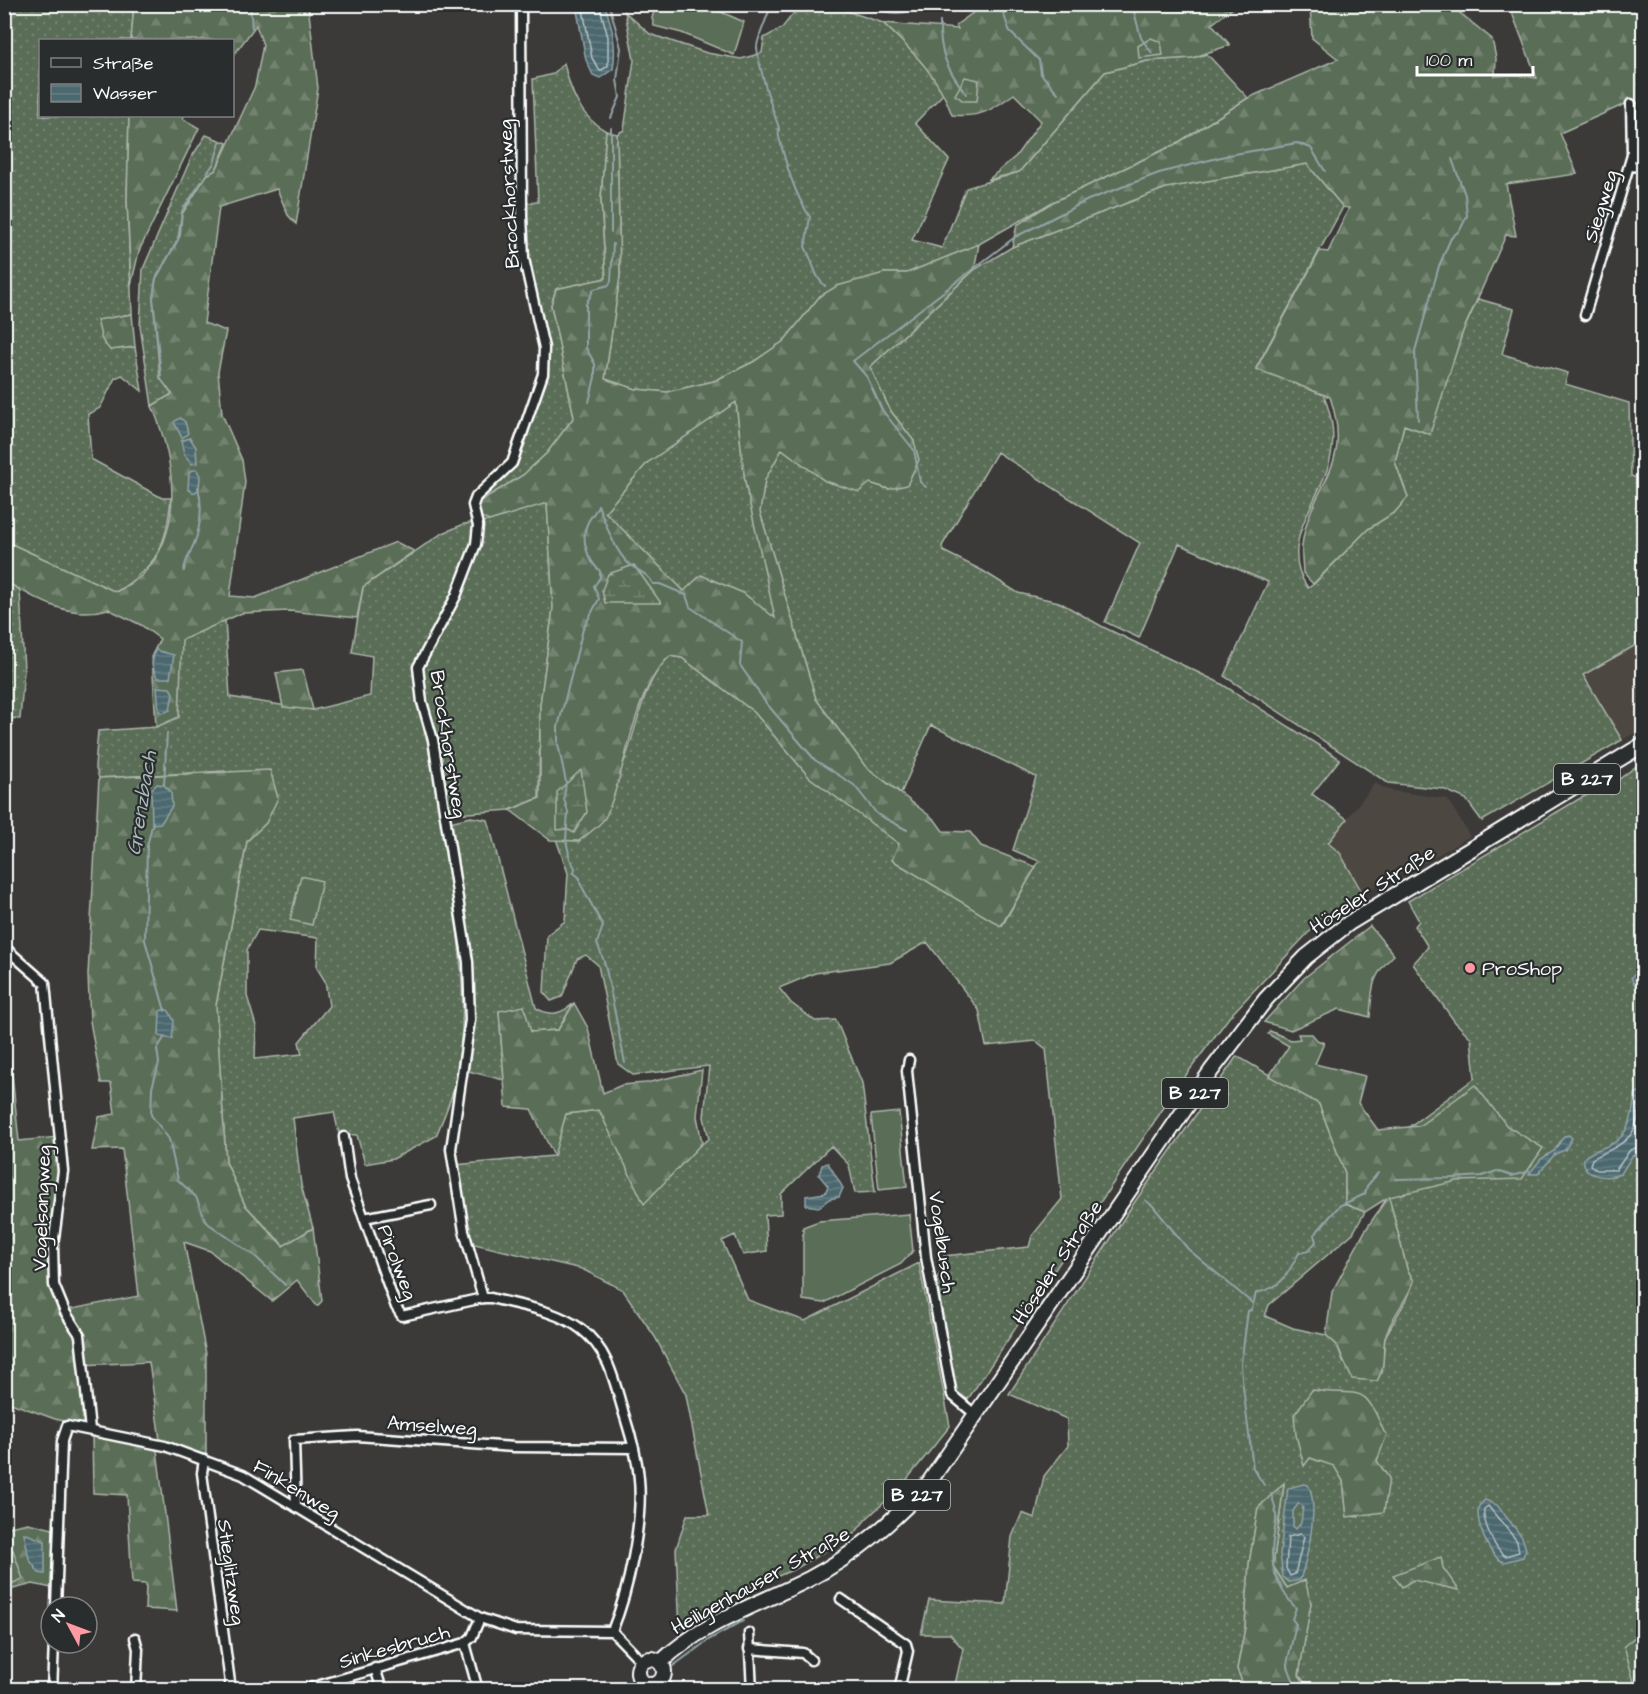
<svg xmlns="http://www.w3.org/2000/svg" width="1648" height="1694" font-family="'Architects Daughter',sans-serif">
<style>
.built{fill:#4d4743}
.grass{fill:url(#grass-dots);stroke:#acb6ab;stroke-width:1.5;fill-rule:evenodd}
.forest{fill:url(#forest-firs);stroke:#acb6ab;stroke-width:1.5;fill-rule:evenodd}
.wetland{fill:url(#wetland-marsh);stroke:#acb6ab;stroke-width:1.5}
.pitch{fill:#5a6d57;stroke:#acb6ab;stroke-width:1.5}
.water{fill:url(#water-rules);stroke:#93a4a8;stroke-width:1.5;fill-rule:evenodd}
.lines{fill:none;stroke-linecap:round;stroke-linejoin:round}
.shore{stroke:#b7c3c5;stroke-width:1.5}
.stream{stroke:#93a4a8;stroke-width:2}
.minor-casing{stroke:#fff;stroke-width:13}
.primary-casing{stroke:#fff;stroke-width:18}
.minor{stroke:#2a2d2e;stroke-width:8}
.primary{stroke:#2a2d2e;stroke-width:14}
.poi-dot{fill:#ff9aa2;stroke:#2a2d2e;stroke-width:2}
.labels{text-anchor:middle;stroke-width:4.5;stroke-linejoin:round;paint-order:stroke}
.shield{fill:#2a2d2e;stroke:#bfc0c0;stroke-width:1.5}
.shield-label{font-size:18px;font-weight:bold;fill:#fff}
.street-label{font-size:20px;fill:#fff;stroke:#2a2d2e}
.poi-label{font-size:20px;fill:#fff;stroke:#2a2d2e;text-anchor:start}
.water-label{font-size:21px;font-style:italic;fill:#aebbbe;stroke:#2a2d2e}
</style>
<defs>
<pattern id="grass-dots" width="8" height="8" patternUnits="userSpaceOnUse" patternTransform="scale(1.5)"><rect width="8" height="8" fill="#5a6d57"/><path d="M2 2h.1M6 6h.1" fill="none" stroke="#738370" stroke-width="1.8" stroke-linecap="round"/></pattern>
<pattern id="forest-firs" width="22" height="20" patternUnits="userSpaceOnUse" patternTransform="scale(1.5)"><rect width="22" height="20" fill="#5a6d57"/><path d="M5 1l3.5 6h-7zM16 11l3.5 6h-7z" fill="#738370"/></pattern>
<pattern id="wetland-marsh" width="20" height="14" patternUnits="userSpaceOnUse" patternTransform="scale(1.5)"><rect width="20" height="14" fill="#5a6d57"/><path d="M1 5h8M5 5V1M11 12h8M15 12V8" fill="none" stroke="#738370"/></pattern>
<pattern id="water-rules" width="6" height="5" patternUnits="userSpaceOnUse" patternTransform="scale(1.5)"><rect width="6" height="5" fill="#4b686e"/><path d="M0 2.5h6" fill="none" stroke="#667f84"/></pattern>
</defs>
<rect width="100%" height="100%" fill="#3c3a38"/>
<filter id="ink" filterUnits="userSpaceOnUse"><feTurbulence type="fractalNoise" baseFrequency=".0167" numOctaves="2"/><feDisplacementMap in="SourceGraphic" scale="12" xChannelSelector="R" yChannelSelector="G"/><feConvolveMatrix kernelMatrix="1 2 1 2 8 2 1 2 1" color-interpolation-filters="sRGB"/></filter>
<g filter="url(#ink)">
<!-- built -->
<g class="built">
<polygon points="875,5 916,5 901,10 883,10"/>
<polygon points="1643,641 1643,728 1622,740 1583,675"/>
<polygon points="1375,783 1388,790 1447,799 1470,836 1416,868 1390,877 1363,894 1340,853 1328,843"/>
</g>
<!-- grass -->
<g class="grass">
<path d="M5,5h129l-3,35h-91v76h89l-2,84 5,114 -34,6 12,30 25,-3 7,44 -20,-16 -7,3 -15,30 -12,6 3,45 71,39h9c-5,49 -13,67 -55,94l-111,-51z"/>
<polygon points="800,5 816,10 841,9 883,23 923,61 945,92 915,123 949,160 912,240 942,248 966,188 1019,172 1105,72 1147,61 1192,58 1207,54 1248,98 1176,144 1051,203 979,244 907,273 884,273 820,296 784,341 753,362 714,381 667,392 636,389 605,379 620,276 617,134 624,130 634,60 625,12 650,34 707,53 741,59 762,53 764,38 782,28"/>
<path d="M564,63c6,28 16,54 42,68l-5,69 5,78 -50,11 -5,16 23,112 -27,36 -24,22 -46,28 7,-11 30,-26 29,-76 5,-35 -20,-106 -2,-46 12,-1 -5,-123 20,-5z"/>
<polygon points="206,135 227,143 216,170 207,175 183,214 180,236 156,279 172,394 152,406 140,326 143,269 191,158"/>
<path d="M1307,164l36,43 -87,161 68,27c6,18 11,34 8,54 -5,47 -58,92 -24,139l6,-4 54,-55 27,-17 13,-15 -13,-35 9,-37 25,9 34,-103 15,-32 36,10 -12,45 66,19 -3,11 64,19 2,73 12,4v161l-60,34 39,65 -140,81 -16,-22 -23,-10 -55,-6 -164,-107 44,-94 -89,-38 -40,94 -34,-16 35,-79 -143,-91 -55,94 1,5 40,20 35,22 41,9 44,25 117,56 120,76 -28,35 35,25 -19,24 12,10 23,41 -55,39 -78,83 -47,63 -215,320 -12,-5 -20,-115 8,-9v-14l85,-9 3,-11 30,-37 -16,-150 -10,-8 -50,5 -7,-36 -52,-68 -37,21 -75,10 -36,15 12,15 24,18 21,-1 26,63 13,109 -20,1 -6,-28 -18,-19 -50,48v20l-16,1 2,36 -24,4 -8,-20 -13,6 26,59 57,21 114,-58 31,163 -50,62 -34,31 -11,14 -58,35 -68,29 -49,32 -4,-80 11,-34h22l-23,-120 -31,-58 -32,-47 -41,-21 -112,-26 -15,-78 98,-9 13,-42 33,-4 45,93 49,-53 16,-11 -5,-22 5,-51 -76,9 -15,-11 -20,-99 -12,-10 -9,4 -15,38 -11,4 -7,-8 3,-58 18,-14 3,-48 -12,-34 23,2c14,-24 30,-47 42,-72 17,-36 18,-84 49,-113l12,2 72,54 55,65 91,67 -8,16 110,66 37,-65 -26,-11 23,-73 -105,-52 -30,68 -36,-27 -49,-67 -56,-187 5,-32 17,-31 43,32 45,2 19,6 25,-48 -24,-31 -20,-43 104,-97 38,-23 154,-59z"/>
<polygon points="736,402 745,482 776,619 743,593 684,591 605,512 647,463"/>
<path d="M547,502l6,106 -13,97 -1,93 -29,12 -70,5c13,89 34,180 15,269 -4,17 -12,35 -19,52l-43,23 -28,5 -8,-29 -18,-1 -5,-22 -41,6 8,67 12,43 -29,18 -39,-41 -19,-43 -10,-157 31,-164 19,-18 -41,-52 -126,7 -4,-12 3,-35 58,-4 23,-10 2,-77 44,-20 5,77 83,13 57,-14 2,-40 -20,-4 11,-65 78,-53 23,-10 25,-3zM258,930l60,8 -1,30 8,13 4,25 -30,36 3,12 -47,5 1,-33 -9,-30v-46z"/>
<polygon points="5,581 20,590 24,671 20,719 5,718"/>
<path d="M1643,761v928h-334l-10,-14 12,-73 -24,-14 -14,-22 11,-82 -26,24 -9,56 -4,64 -8,41 8,20h-291l9,-40 -13,-15h-29l8,-34 76,4 7,-67 10,-24 13,5 9,-42 24,-30 -1,-27 -58,-25 125,-191 103,-147 82,48 26,69v31l20,8 -12,21 -84,72 -4,11 28,12 33,7 11,10 7,18 38,10 3,-36 23,-40 6,-16 -7,-12 -18,-72 9,-62 77,-57 -4,-40 -16,-16 -42,-58 15,-17 -13,-21 4,-5 -11,-20 171,-102 39,-19zM1312,1391l18,2 29,124 -12,-1 -4,-35 -9,-16 -24,-7z"/>
<path d="M471,817l17,3 48,188c15,9 25,6 38,-5l-16,27 -27,2 -32,-21 5,69 -36,-9 6,-44v-51l-25,-154z"/>
</g>
<!-- forest -->
<g class="forest">
<path d="M1238,4l-26,20 18,21 -38,13 -45,3 -42,11 -86,100 -31,8 28,-24 25,-35 -27,-27c-22,16 -33,24 -62,21 -13,-39 -40,-64 -69,-92l75,6 -2,-4 28,-20z"/>
<path d="M134,5h174l10,83 -22,136 -8,-9 -11,-26 -58,18 -15,116 22,8 -8,41 4,42 20,46 3,22 -15,114 25,2 141,-56 18,9 -51,36 -6,31 -67,-7 -48,2 -60,27 -3,77 -23,10 -4,-72 8,-16 -19,-14 -33,-16c-38,11 -71,-9 -103,-28v-40l111,51c9,-5 20,-11 27,-18 43,-45 31,-116 9,-168l20,-12 -12,-16 -7,-80 3,-19 24,-43 2,-22 25,-39 9,-5 39,-84 8,-41 -7,-20 -23,31 -1,-16h-101z"/>
<path d="M1310,5h140l42,34 4,19 -1,18 22,-1 20,3 -28,-73h134v98l-18,1 -65,29 17,41 -71,10 10,52 -10,-1 -43,96 -33,103 -26,-9 -9,37 13,35 -13,15 -27,17 -55,55 -10,-11c0,-8 -2,-18 -1,-27 7,-62 53,-76 28,-149l-74,-28 64,-118 8,1 21,-44 -6,-1 -36,-43 -141,24 -154,59 5,-22 34,-22 125,-59 72,-46 90,-39 -26,-21z"/>
<polygon points="129,116 184,116 183,119 199,128 139,251 131,285 127,200"/>
<path d="M606,131l11,3 3,142 -15,103 31,10 31,3 47,-11 39,-19 31,-21 36,-45 17,-10 47,-13h23l72,-29 -5,26 -104,97 20,43 24,31 5,19 -12,25 -18,4 -19,-6 -11,9 -34,-11 -43,-32 -17,31 -5,32 56,187 49,67 70,54 8,11 27,1 11,14 55,21 -35,59 -109,-66 7,-16 -90,-67 -55,-65 -72,-54 -12,-2c-39,36 -42,113 -64,160 -4,9 -19,18 -27,25l-29,-1 -40,-30 30,-12v-93l13,-97 -6,-105 -58,18 -8,-4 -4,-14 46,-28 24,-22 27,-36 -23,-112 5,-16 50,-11 -5,-78zM736,402l9,80 30,136 -32,-25 -42,-18 -17,16 -79,-79 42,-49z"/>
<polygon points="132,314 135,347 110,350 102,340 97,320"/>
<polygon points="303,670 313,710 283,707 276,673"/>
<polygon points="270,770 278,798 266,823 247,841 216,1005 226,1162 245,1205 283,1246 313,1228 322,1301 317,1306 297,1280 272,1301 210,1251 184,1242 206,1354 206,1455 160,1440 149,1362 80,1365 87,1426 55,1419 5,1401 4,998 19,1141 58,1137 61,1171 49,1244 51,1286 67,1310 139,1296 122,1149 92,1150 99,1117 115,1114 111,1083 101,1083 90,1021 88,975 99,778"/>
<path d="M1370,926l24,29c-23,21 -22,32 -24,62l-31,-8 -48,21 -27,-8 40,-44z"/>
<polygon points="574,1003 588,1028 603,1093 622,1085 646,1083 702,1070 697,1116 702,1143 644,1204 599,1110 566,1114 554,1156 531,1109 506,1107 499,1011 524,1006 531,1032 558,1030"/>
<path d="M1270,1031l21,9 9,-1 -2,-5h14l5,6 7,3 -9,21 50,12 -7,27 20,27 41,-4 56,-41 32,41 36,22 -21,31 -65,2 -68,16 18,72 7,12c-7,20 -24,37 -29,57 -3,15 1,30 -8,43l-25,-2 -15,-34 -11,-10 6,-43 33,-61 22,-33 -22,14 -20,-8v-31l-26,-69 -50,-28 20,-30 -21,-12z"/>
<path d="M1312,1390c49,7 51,-10 72,42l3,2 -10,27 12,17 -5,34 -37,5 -4,-36 -9,-15 -24,-8 -6,8 -8,-31 -2,-20z"/>
<polygon points="92,1434 157,1450 177,1611 145,1609 146,1584 132,1583 127,1495 93,1493"/>
<polygon points="1284,1483 1273,1566 1287,1588 1305,1580 1311,1603 1299,1675 1309,1689 1245,1689 1237,1669 1245,1628 1249,1564 1258,1508"/>
<polygon points="28,1523 53,1529 52,1588 33,1584 5,1591 4,1528"/>
<polygon points="1441,1557 1443,1568 1459,1590 1413,1580 1402,1587 1393,1575"/>
<polygon points="1642,1631 1643,1682 1640,1689 1636,1689 1624,1646"/>
</g>
<!-- wetland -->
<g class="wetland">
<polygon points="1151,38 1161,42 1163,55 1139,58 1138,46"/>
<polygon points="965,77 979,80 977,101 964,101 955,95"/>
<polygon points="634,565 661,603 605,603 602,590 608,574"/>
<polygon points="581,770 587,812 574,833 567,829 557,830 557,792"/>
<polygon points="13,1550 23,1579 6,1586 5,1551"/>
</g>
<!-- pitch -->
<g class="pitch">
<polygon points="705,5 744,22 734,55 682,33 654,26 652,18 656,5"/>
<polygon points="301,876 322,881 312,925 290,920"/>
<polygon points="899,1112 907,1187 879,1190 871,1115"/>
<polygon points="909,1214 913,1251 901,1264 824,1303 803,1300 803,1227 819,1221"/>
</g>
<!-- water -->
<g class="water">
<path d="M576,5h29c7,22 12,41 8,64l-13,9 -7,-3 -7,-15z"/>
<polygon points="180,418 185,422 188,433 182,438 174,422"/>
<polygon points="190,438 196,447 197,463 192,464 184,454 181,441"/>
<polygon points="193,470 197,470 200,476 199,489 194,493 188,489 189,472"/>
<polygon points="155,650 174,655 170,678 157,678 152,664"/>
<polygon points="157,687 170,688 173,693 170,710 163,713 159,711"/>
<polygon points="157,784 164,785 171,792 172,806 161,823 152,824 151,790"/>
<polygon points="1643,966 1643,990 1636,987 1631,978"/>
<polygon points="165,1009 169,1011 174,1021 172,1039 159,1036 160,1011"/>
<path d="M1643,1090v61l-11,5 -11,18c-13,5 -40,4 -37,-16 8,-8 17,-9 26,-13 20,-10 23,-31 25,-51z"/>
<polygon points="1569,1135 1572,1138 1565,1150 1555,1154 1538,1174 1529,1174 1541,1159 1554,1151 1564,1136"/>
<polygon points="828,1163 843,1188 839,1197 829,1199 819,1207 806,1205 806,1196 825,1193 828,1186 819,1175 822,1165"/>
<path d="M1304,1484l4,1c12,20 -1,74 -8,95l-11,2 -6,-5 -3,-23 8,-66zM1299,1503l4,3 -2,17 -5,6 -3,-3v-15z"/>
<path d="M1485,1500l12,5 25,32 4,12 -3,8 -19,5c-15,-5 -30,-42 -25,-56z"/>
<polygon points="24,1533 45,1541 45,1574 39,1573 29,1559"/>
</g>
<g class="lines">
<!-- shore -->
<g class="shore">
<polyline points="582,4 592,58 600,71 608,66 608,37 599,4"/>
<path d="M1644,1096l-4,2c-1,43 -16,44 -48,61l-2,6 7,5h19l14,-20 14,-5"/>
<path d="M1488,1506l29,35 2,11 -14,4c-10,-5 -23,-36 -21,-47z"/>
<polygon points="1301,1534 1304,1537 1295,1574 1290,1576 1286,1568 1288,1537"/>
</g>
<!-- stream -->
<g class="stream">
<polyline points="250,4 252,28"/>
<polyline points="609,4 621,48 617,80 620,97 611,118"/>
<path d="M771,4c-2,11 -15,36 -14,44 4,28 13,54 22,80 0,3 -1,6 0,9 7,27 15,56 31,80l-5,30c8,13 9,30 20,39"/>
<path d="M863,4c18,9 42,14 59,0"/>
<polyline points="1000,4 1010,32 1039,60 1041,74 1058,93"/>
<polyline points="1132,4 1141,38 1152,53"/>
<path d="M940,21c-1,32 7,48 26,73"/>
<polyline points="611,128 611,232"/>
<polyline points="161,376 153,298 156,278 178,240 182,211 214,163 220,142"/>
<polyline points="589,402 595,377 595,364 586,348 586,304 594,289 609,285 611,281 613,244"/>
<polyline points="1418,420 1415,351 1439,266 1451,238 1460,230 1467,216 1465,195 1452,159"/>
<polyline points="926,487 920,482 914,450 882,410 867,377 853,361 866,351 1015,237 1088,200 1159,173 1229,155 1297,143 1311,148 1325,171"/>
<path d="M598,505c-2,7 -7,11 -10,17 -8,16 -1,38 12,49v7l-6,8 5,13 -16,30 -25,98v17l8,38 -2,17 4,13 -2,28 4,19 5,9 -1,5 6,5v5l23,43 -6,17 8,21 20,99"/>
<path d="M598,505c8,19 14,39 27,55 8,10 22,11 28,24h7l26,11 4,12 52,35 -2,23 26,38 49,57 39,25 23,29 30,16"/>
<path d="M184,571c1,-13 10,-23 13,-36 4,-15 5,-33 1,-48"/>
<polyline points="164,785 167,733"/>
<polyline points="153,822 147,846 145,940 165,1011"/>
<polyline points="164,1038 157,1049 159,1063 152,1088 151,1115 169,1139 178,1180 196,1197 206,1222 256,1257 285,1285"/>
<polyline points="1395,1179 1453,1178 1482,1176 1497,1171 1512,1176 1529,1171"/>
<polyline points="1145,1200 1153,1206 1188,1249 1252,1303"/>
<path d="M1264,1485l-11,-17 -11,-90 -1,-14 7,-53 4,-2 4,-16c27,-6 30,-17 43,-40l9,-2 8,-9 -2,-7 25,-29 26,-12 2,-8 11,-13"/>
<path d="M1271,1494c11,30 1,32 1,60 0,20 11,41 24,54l-4,11 4,5 -9,40 10,26"/>
<polyline points="673,1666 710,1639 743,1621"/>
</g>
<defs>
<g id="minor">
<polyline points="1629,166 1644,167"/>
<polyline points="1585,315 1632,155 1631,104"/>
<polyline points="4,947 45,983 63,1171 53,1246 54,1285 65,1312 80,1335 90,1430"/>
<polyline points="909,1060 907,1071 926,1257 952,1395 977,1416"/>
<path d="M344,1137l6,42 46,128 6,9 81,-18h8c30,8 65,12 90,31 25,19 32,46 40,75 7,24 16,49 18,75 4,43 -10,111 -27,152"/>
<polyline points="364,1218 431,1205"/>
<polyline points="483,1298 464,1231 451,1149 470,1020 468,962 433,740 422,702 418,667 456,596 476,544 478,526 473,505 476,497 512,463 543,374 544,348 524,259 522,216 521,4"/>
<polyline points="204,1460 202,1473 231,1690"/>
<polyline points="296,1507 294,1440 357,1436 514,1447 634,1448"/>
<polyline points="841,1599 906,1644 908,1651 899,1690"/>
<polyline points="56,1607 62,1441 67,1426 165,1446 243,1475 480,1618 516,1630 612,1631 642,1662"/>
<polyline points="749,1633 752,1690"/>
<polyline points="135,1638 138,1649 136,1690"/>
<polyline points="465,1643 478,1690"/>
<polyline points="749,1649 803,1653 811,1660"/>
<polyline points="375,1668 382,1690"/>
<polyline points="660,1681 670,1690"/>
<polyline points="52,1690 54,1643"/>
<polyline points="303,1690 465,1643 472,1637 480,1618"/>
</g>
<g id="primary">
<circle cx="651" cy="1672" r="13"/>
<path d="M661,1662c41,-40 97,-57 148,-83 46,-24 83,-57 119,-95l283,-413 55,-72 40,-42 43,-34 295,-179"/>
</g>
</defs>
<!-- minor casing -->
<use href="#minor" class="minor-casing"/>
<!-- primary casing -->
<use href="#primary" class="primary-casing"/>
<!-- minor -->
<use href="#minor" class="minor"/>
<!-- primary -->
<use href="#primary" class="primary"/>
</g>
</g>
<!-- markers -->
<circle class="poi-dot" cx="1470" cy="968" r="6"/>
<g class="labels">
<!-- shield labels -->
<g class="shield">
<rect x="1554" y="764" width="66" height="30" rx="4.5"/>
<rect x="1162" y="1078" width="66" height="30" rx="4.5"/>
<rect x="884" y="1480" width="66" height="30" rx="4.5"/>
</g>
<g class="shield-label">
<text x="1587" y="785">B 227</text>
<text x="1195" y="1099">B 227</text>
<text x="917" y="1501">B 227</text>
</g>
<!-- street labels -->
<g class="street-label">
<text transform="translate(508 194) rotate(-93)" y="7">Brockhorstweg</text>
<text transform="translate(1600 206) rotate(-73)" y="7">Siegweg</text>
<text transform="translate(449 744) rotate(81)" y="7">Brockhorstweg</text>
<text transform="translate(1372 889) rotate(-33)" y="7">Höseler Straße</text>
<text transform="translate(41 1208) rotate(-88)" y="7">Vogelsangweg</text>
<text transform="translate(943 1242) rotate(82)" y="7">Vogelbusch</text>
<text transform="translate(398 1262) rotate(69)" y="7">Pirolweg</text>
<text transform="translate(1057 1262) rotate(-56)" y="7">Höseler Straße</text>
<text transform="translate(432 1425) rotate(4)" y="7">Amselweg</text>
<text transform="translate(297 1489) rotate(31)" y="7">Finkenweg</text>
<text transform="translate(232 1572) rotate(82)" y="7">Stieglitzweg</text>
<text transform="translate(760 1580) rotate(-29)" y="7">Heiligenhauser Straße</text>
<text transform="translate(394 1646) rotate(-16)" y="7">Sinkesbruch</text>
</g>
<!-- poi labels -->
<g class="poi-label">
<text x="1482" y="975">ProShop</text>
</g>
<!-- water labels -->
<g class="water-label">
<text transform="translate(141 803) rotate(-81)" y="7">Grenzbach</text>
</g>
</g>
<!-- margin -->
<rect width="1648" height="1694" fill="none" stroke="#2a2d2e" stroke-width="24"/>
<rect x="12" y="12" width="1624" height="1670" fill="none" stroke="#fff" stroke-width="2" filter="url(#ink)"/>
<!-- legend -->
<rect x="39" y="39" width="195" height="78" fill="#2a2d2e" stroke="#7f8182" stroke-width="1.5"/>
<rect x="51" y="58" width="30" height="9" fill="#2a2d2e" stroke="#7f8182" stroke-width="1.5"/>
<text x="93" y="69" font-size="18" fill="#ffffff">Straße</text>
<rect x="51" y="84" width="30" height="18" fill="url(#water-rules)" stroke="#7f8182" stroke-width="1.5"/>
<text x="93" y="99" font-size="18" fill="#ffffff">Wasser</text>
<!-- north arrow -->
<g transform="translate(69 1625) rotate(311)"><circle r="28" fill="#2a2d2e" stroke="#7f8182" stroke-width="1.5"/>
<path d="M0-4.5L10 22L0 15L-10 22Z" fill="#ff9aa2"/>
<text y="-9" font-size="16" font-weight="bold" text-anchor="middle" fill="#ffffff">N</text>
</g>
<!-- scale -->
<path d="M1417 66v9h116v-9" fill="none" stroke="#ffffff" stroke-width="3"/>
<text x="1426" y="66" font-size="18" fill="#ffffff" stroke="#2a2d2e" stroke-width="4.5" paint-order="stroke">100 m</text>
</svg>
